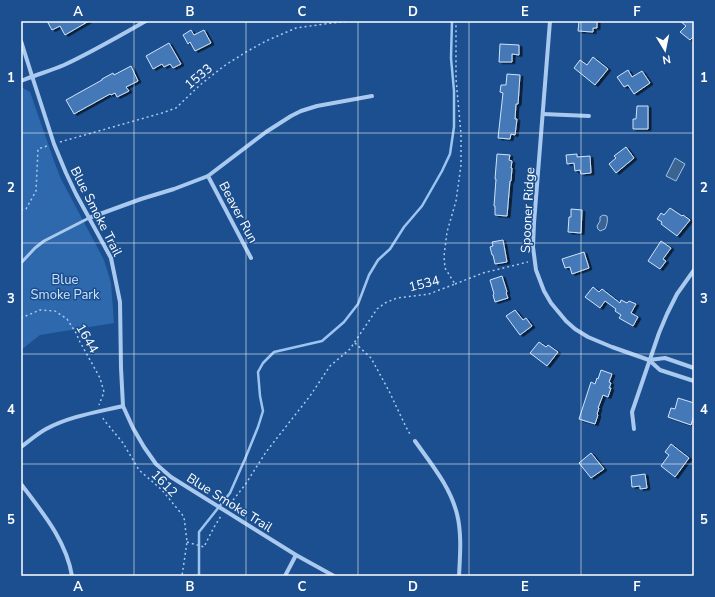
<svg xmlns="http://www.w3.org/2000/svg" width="715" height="597" font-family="'Nunito Sans',sans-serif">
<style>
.green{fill:#2e69ad}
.water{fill:#3c6290;stroke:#9cc4f0}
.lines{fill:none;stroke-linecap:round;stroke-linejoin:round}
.stream{stroke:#9cc4f0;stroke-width:2.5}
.building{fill:#4478b7;stroke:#cfe3fa;filter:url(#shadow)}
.path{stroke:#a9c9ee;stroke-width:1.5;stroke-dasharray:2 3;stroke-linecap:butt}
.lane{stroke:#a9c9ee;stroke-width:3}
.street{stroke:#a9c9ee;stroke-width:4}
.grid{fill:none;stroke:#fff;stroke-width:1;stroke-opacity:0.55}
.labels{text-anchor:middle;stroke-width:3;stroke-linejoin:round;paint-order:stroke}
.street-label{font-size:13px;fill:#fff;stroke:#1b4f8f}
.park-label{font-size:13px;fill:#cfe3fa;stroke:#1b4f8f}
.neatline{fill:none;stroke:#fff;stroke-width:1.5}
.grid-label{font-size:13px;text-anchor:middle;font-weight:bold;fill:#fff}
</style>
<defs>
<filter id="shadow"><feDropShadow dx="3" dy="1.5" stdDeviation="0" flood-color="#0009"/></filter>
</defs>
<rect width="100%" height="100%" fill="#1b4f8f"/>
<!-- green -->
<polygon class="green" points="21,87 30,92 54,161 61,179 104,260 111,283 114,323 40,335 21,350"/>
<!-- water -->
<g class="water">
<polygon points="675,158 685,164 676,181 666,176"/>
<path d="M603,215l4,1c1,4 0,9 -2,13l-5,2 -2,-2 -1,-3 3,-5v-4z"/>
</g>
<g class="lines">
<!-- stream -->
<polyline class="stream" points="199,576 199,532 230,493 245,459 258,427 263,411 260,396 258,372 263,363 274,352 322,341 344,322 358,304 369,275 378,260 390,249 404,227 422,206 442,171 450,154 454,127 454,91 451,58 452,21"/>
</g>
<!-- building -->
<g class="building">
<polygon points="47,21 89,21 65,35 60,26 52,30"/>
<polygon points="579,21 597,21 597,28 593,28 593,32 578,31"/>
<polygon points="680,21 694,21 694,36 690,40 680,32 686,26"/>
<polygon points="191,30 194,35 204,30 211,43 195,51 190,42 188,44 183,35"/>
<polygon points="169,43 181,64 173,68 170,64 164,67 162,64 153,69 146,56"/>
<polygon points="500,44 519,45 519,55 512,54 512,62 499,62"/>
<polygon points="593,57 608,69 595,85 574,68 580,60 587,65"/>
<polygon points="131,66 138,81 126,87 129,91 117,97 115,93 111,95 110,94 74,114 66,100 102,80 102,79 113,73 114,75"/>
<polygon points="628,70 632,77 642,71 650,83 634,94 628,85 624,87 617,77"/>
<polygon points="507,74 520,75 518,104 516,104 515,119 517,119 515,135 511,134 510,139 498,138 503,93 500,92 501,85 506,85"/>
<polygon points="637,106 648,106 648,129 633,129 633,119 636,119"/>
<polygon points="626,147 634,158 616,173 609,164 616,158 614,156"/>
<polygon points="497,154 510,155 509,160 512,161 511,168 512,168 511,181 510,181 507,216 495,215 495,206 494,206 496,179 495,179"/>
<polygon points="577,154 577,157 590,156 591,173 581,174 580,170 575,171 574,163 567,164 566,155"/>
<polygon points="670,208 682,216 683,215 690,220 677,236 661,224 662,222 657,219 661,213 664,215"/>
<polygon points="571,209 582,210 581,233 568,232 569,217 571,217"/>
<polygon points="503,240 507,262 495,264 493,255 492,255 490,247 493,246 492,242"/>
<polygon points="661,241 671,248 663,259 666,261 660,269 648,261"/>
<polygon points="584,252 589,268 572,274 570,267 565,268 562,259"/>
<polygon points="502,276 507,292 506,293 508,298 495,302 493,295 494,294 490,280"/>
<polygon points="593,287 599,292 602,289 620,303 621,300 627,303 629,301 636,304 631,313 638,317 633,326 619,318 621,315 615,311 616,309 605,301 600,308 585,297"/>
<polygon points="515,310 523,320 526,318 532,326 520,335 506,316"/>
<polygon points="539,342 546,347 548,345 558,352 547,366 530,353"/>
<polygon points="601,370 612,374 609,382 611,383 609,388 611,388 608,397 603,395 598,408 599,408 597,414 598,415 595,424 579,419 591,382 595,384 597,378 598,379"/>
<polygon points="678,398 694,403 694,415 691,425 668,417 671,408 675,409"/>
<polygon points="671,444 689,458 675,477 661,466 669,455 665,452"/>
<polygon points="591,453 604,469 591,478 579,463"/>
<polygon points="645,474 647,488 640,489 640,486 632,487 631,476"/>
</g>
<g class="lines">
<!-- path -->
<g class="path">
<polyline points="60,142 162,113 176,108 200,85 224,66 246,52 266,41 296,28 332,23 352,21"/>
<polyline points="21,210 26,209 36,191 38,149 47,146"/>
<polyline points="455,284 483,273 528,262"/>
<polyline points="21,318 40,310 55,311 67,319 76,333 80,342 100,378 104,392 99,405"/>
<polyline points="355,343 371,358 389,391 406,427 411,436"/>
<polyline points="103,418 104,420 123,443 139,470 162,490 184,517 187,542 182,576"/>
<polyline points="230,504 245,485 266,452 310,396 330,366 350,349 377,309 385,303 397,298 429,294 455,284 445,268 444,256 447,232 456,201 461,165 461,134 456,79 456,21"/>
<polyline points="187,542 204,547 213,529 221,516"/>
</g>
<!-- lane -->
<polyline class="lane" points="21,263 35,248 44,241 89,218"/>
<!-- street -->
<g class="street">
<polyline points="550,21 534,223 533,247 536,270 544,291 551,303 566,321 575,329 588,337 612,347 649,360 660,370 694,381"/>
<polyline points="21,41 32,76 54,144 66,173 76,194 111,258 120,302 121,368 123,406 133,428 144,447 156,464 171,477 296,555 334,576"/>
<path d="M21,81c14,-6 29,-10 43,-16 28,-13 55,-29 82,-44"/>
<polyline points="543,114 589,116"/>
<polyline points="208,176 251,258"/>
<polyline points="89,218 141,199 174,189 208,176 266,132 291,116 301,111 317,106 372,96"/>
<polyline points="649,360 665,358 694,368"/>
<polyline points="634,429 632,412 659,333 667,314 677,294 694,270"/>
<path d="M415,441c16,23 35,45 42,73 5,20 3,42 2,62"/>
<path d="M21,447c8,-6 16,-13 25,-18 24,-13 52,-17 77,-23"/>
<path d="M21,484c21,28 45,56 51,92"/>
<polyline points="285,576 296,555"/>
</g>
</g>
<!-- grid -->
<path class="grid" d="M134,21v555M246,21v555M358,21v555M469,21v555M581,21v555M21,133h673M21,243h673M21,354h673M21,464h673"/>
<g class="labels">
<!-- street labels -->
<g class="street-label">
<text transform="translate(198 76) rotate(-40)" y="5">1533</text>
<text transform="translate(527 210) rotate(-87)" y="5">Spooner Ridge</text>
<text transform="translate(97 211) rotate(63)" y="5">Blue Smoke Trail</text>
<text transform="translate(239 212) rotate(62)" y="5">Beaver Run</text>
<text transform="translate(424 283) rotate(-14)" y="5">1534</text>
<text transform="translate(88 338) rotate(60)" y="5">1644</text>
<text transform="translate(165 483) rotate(46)" y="5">1612</text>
<text transform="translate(230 502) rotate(32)" y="5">Blue Smoke Trail</text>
</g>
<!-- park labels -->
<g class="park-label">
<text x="65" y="284">Blue<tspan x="65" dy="15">Smoke Park</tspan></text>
</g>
</g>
<!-- border -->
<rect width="715" height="597" fill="none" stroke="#1b4f8f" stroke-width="44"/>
<!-- north arrow -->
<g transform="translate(665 50) rotate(170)" stroke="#1b4f8f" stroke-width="3" paint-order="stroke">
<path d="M0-3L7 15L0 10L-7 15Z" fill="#ffffff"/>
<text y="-6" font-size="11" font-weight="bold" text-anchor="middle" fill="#ffffff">N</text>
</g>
<rect x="22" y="22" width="671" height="553" class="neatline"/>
<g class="grid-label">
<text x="78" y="16">A</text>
<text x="190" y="16">B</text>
<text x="302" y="16">C</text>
<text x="413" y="16">D</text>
<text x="525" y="16">E</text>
<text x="637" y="16">F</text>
<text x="11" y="82">1</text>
<text x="704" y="82">1</text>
<text x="11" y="192">2</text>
<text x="704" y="192">2</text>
<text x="11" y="303">3</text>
<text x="704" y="303">3</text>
<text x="11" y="414">4</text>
<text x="704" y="414">4</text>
<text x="11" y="524">5</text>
<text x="704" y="524">5</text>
<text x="78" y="591">A</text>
<text x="190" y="591">B</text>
<text x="302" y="591">C</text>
<text x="413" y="591">D</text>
<text x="525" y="591">E</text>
<text x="637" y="591">F</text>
</g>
</svg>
